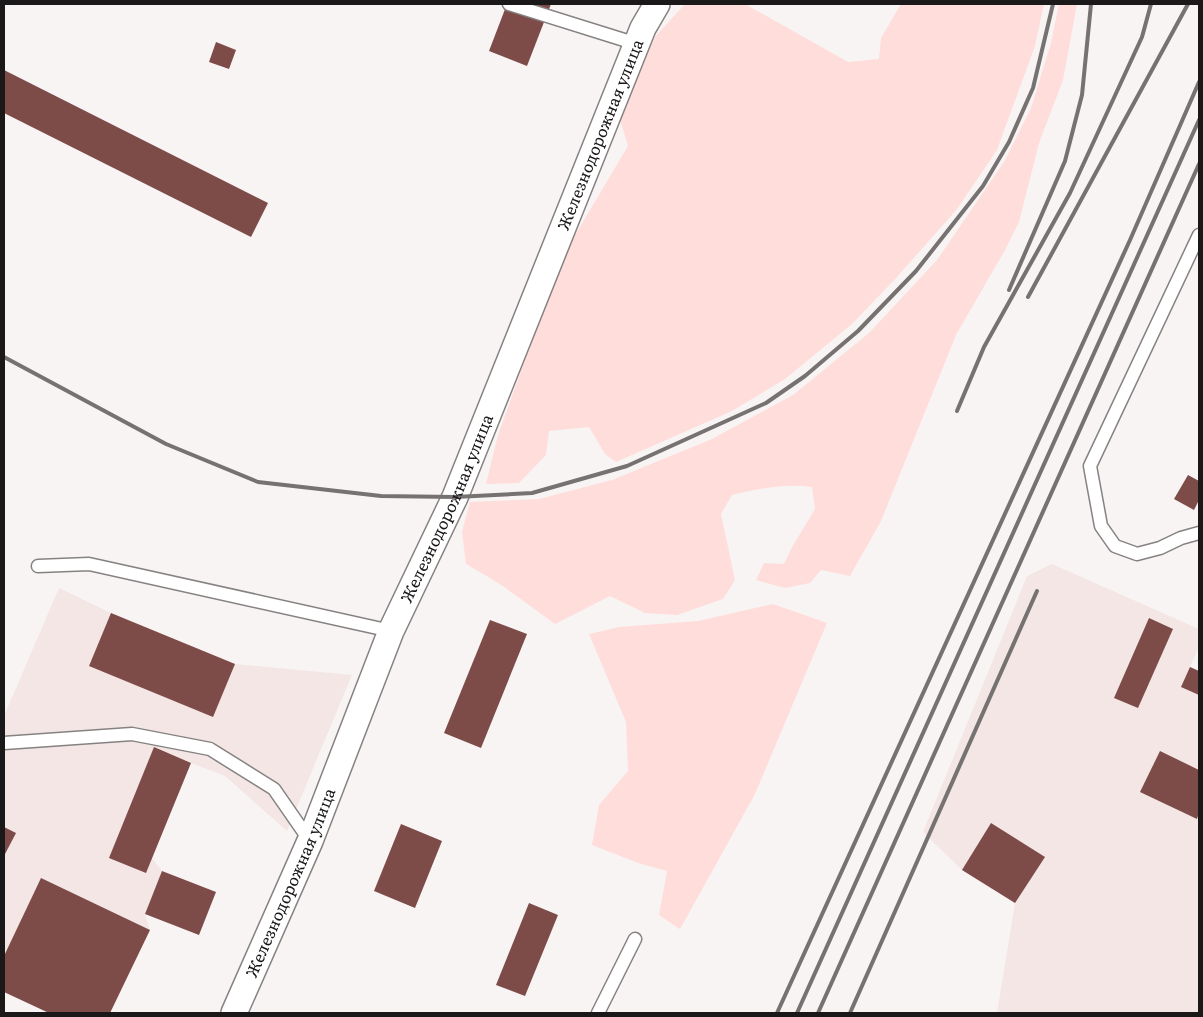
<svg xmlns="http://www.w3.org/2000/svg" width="1203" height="1017" font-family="Literata,serif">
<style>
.built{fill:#f3e6e4}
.green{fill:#feddda}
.building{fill:#7d4b48}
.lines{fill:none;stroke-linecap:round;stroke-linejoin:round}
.service-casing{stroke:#868282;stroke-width:15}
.minor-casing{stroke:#868282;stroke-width:28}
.service{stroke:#fff;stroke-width:12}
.minor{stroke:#fff;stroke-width:25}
.rail{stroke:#767272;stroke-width:4}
.labels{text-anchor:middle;stroke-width:5;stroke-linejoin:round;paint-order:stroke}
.street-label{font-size:16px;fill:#1a1818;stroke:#fff}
</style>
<rect width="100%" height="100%" fill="#f9f4f4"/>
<!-- built -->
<g class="built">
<polygon points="1052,564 1199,629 1199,647 1190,667 1199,671 1199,1013 997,1013 1015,903 962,870 923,832 1027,576"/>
<polygon points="59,588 111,613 235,664 352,675 287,831 225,776 191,763 152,858 162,871 145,914 150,930 110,1013 49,1013 4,992 4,716"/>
</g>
<!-- green -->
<g class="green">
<polygon points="685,4 745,4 848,62 879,59 881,38 901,4 1044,4 1035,46 997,150 957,209 897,277 852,324 785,379 732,411 616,462 605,454 589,427 549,431 546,455 519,483 486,484 498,435 562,257 628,146 619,116 655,37"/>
<path d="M1059,4h18l-14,76 -24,63 -20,79 -14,28 -49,85 -75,186 -31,55 -29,-6 -11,13 -25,5 -29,-8 8,-17 20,1 8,-17 23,-38 -3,-22c-28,-4 -54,2 -80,8l-11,19 14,66 -12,19 -46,16 -32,-2 -35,-17 -55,28 -55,-40 -34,-20 -4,-32 8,-30 69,-3 73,-19 100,-41 81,-44 76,-62 68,-73 67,-98 27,-54 20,-65z"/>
<polygon points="773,604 827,623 755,794 680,929 659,915 667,871 638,863 592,845 599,805 628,771 626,722 589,634 619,627 698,621"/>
</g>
<!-- building -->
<g class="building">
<polygon points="507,4 551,4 527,66 489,51"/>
<polygon points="216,42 236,50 229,69 209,62"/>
<polygon points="4,70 268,203 251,237 4,113"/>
<polygon points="1188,475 1199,481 1199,500 1194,510 1174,499"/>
<polygon points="111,613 235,664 213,717 89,666"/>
<polygon points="1149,618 1173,629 1138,708 1114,698"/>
<polygon points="490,620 527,634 481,748 444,733"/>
<polygon points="1190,667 1199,671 1199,695 1181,687"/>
<polygon points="154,747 191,763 146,873 109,858"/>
<polygon points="1160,751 1199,770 1199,813 1197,819 1140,792"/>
<polygon points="991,823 1045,857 1015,903 962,870"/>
<polygon points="401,824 442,841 415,908 374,891"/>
<polygon points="4,827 16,833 4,856"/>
<polygon points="162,871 216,892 199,935 145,914"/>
<polygon points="41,878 150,930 110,1013 49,1013 4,992 4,956"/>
<polygon points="529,903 558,915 525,996 496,985"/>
</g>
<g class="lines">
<defs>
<g id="service">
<polyline points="509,4 637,44"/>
<polyline points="1199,235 1090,466 1101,526 1115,546 1137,554 1160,548 1181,538 1199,533"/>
<polyline points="38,566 89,564 391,631"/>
<polyline points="4,743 132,734 210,749 274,789 310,841"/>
<polyline points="598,1013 635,939"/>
</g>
<g id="minor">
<path id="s1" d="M234,1013l76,-172 81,-210 64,-134 188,-469 14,-24"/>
</g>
</defs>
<!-- service casing -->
<use href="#service" class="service-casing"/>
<!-- minor casing -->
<use href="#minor" class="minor-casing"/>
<!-- service -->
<use href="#service" class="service"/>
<!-- minor -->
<use href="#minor" class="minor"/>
<!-- rail -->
<g class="rail">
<polyline points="1009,290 1065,161 1082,95 1091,4"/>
<polyline points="1028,297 1188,4"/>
<polyline points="4,357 166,444 258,482 381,496 455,497 532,493 627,466 766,403 805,376 858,331 916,271 983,186 1009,142 1033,88 1053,4"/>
<polyline points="957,411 984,347 1070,193 1142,37 1151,4"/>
<polyline points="777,1013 1130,240 1199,82"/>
<polyline points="797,1013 1199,120"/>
<polyline points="818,1013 1199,164"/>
<polyline points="850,1013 1037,591"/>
</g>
</g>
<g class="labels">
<!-- street labels -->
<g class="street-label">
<text dy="6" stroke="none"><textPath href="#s1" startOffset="952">Железнодорожная улица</textPath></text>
<text dy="6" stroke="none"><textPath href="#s1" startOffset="548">Железнодорожная улица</textPath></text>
<text dy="6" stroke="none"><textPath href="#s1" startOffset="142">Железнодорожная улица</textPath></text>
</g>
</g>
<!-- border -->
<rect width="1203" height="1017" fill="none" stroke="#1a1818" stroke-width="10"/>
</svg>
